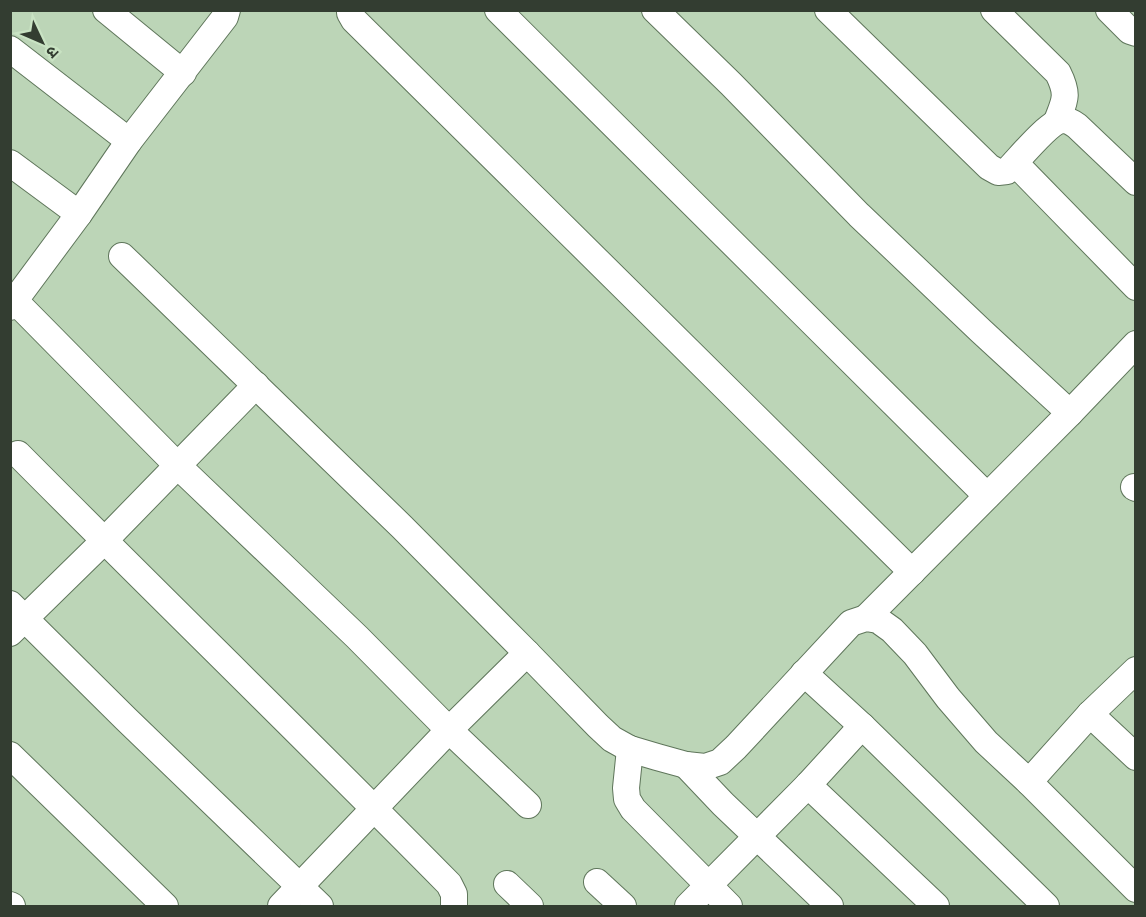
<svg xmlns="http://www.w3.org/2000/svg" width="1146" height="917" font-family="'PT Serif','Noto Sans Devanagari',serif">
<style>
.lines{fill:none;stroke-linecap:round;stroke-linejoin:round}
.minor-casing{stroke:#5f765b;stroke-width:28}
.minor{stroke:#fff;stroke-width:26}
</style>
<rect width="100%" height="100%" fill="#bcd5b7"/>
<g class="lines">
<defs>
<g id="minor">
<polyline points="106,10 183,73"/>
<polyline points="350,10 350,13 354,20 912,572"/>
<polyline points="498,10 987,496"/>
<polyline points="655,10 731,84 859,215 981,331 1070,413"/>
<path d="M828,10l161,157 9,5 9,-1c11,-11 43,-51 57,-51 4,0 9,3 13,6l59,56"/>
<path d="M994,10l64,63c11,22 7,27 -1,48"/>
<polyline points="1109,10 1130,31 1136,33"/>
<polyline points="10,49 129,141"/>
<polyline points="10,163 79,214"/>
<polyline points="1015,163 1136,287"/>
<polyline points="122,256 402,527 527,653 598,726 612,739 630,749 657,757 686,765 705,767 720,762 736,747 851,623 866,618 878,620 892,630 915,654 948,698 986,742 1029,782 1136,889"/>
<polyline points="15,301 178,466 357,637 449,730 528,805"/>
<polyline points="10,307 79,214 129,141 225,17 227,10"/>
<path d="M18,454c143,144 289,286 431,430l5,10v12"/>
<polyline points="1134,487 1136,488"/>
<polyline points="10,604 126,719 320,906"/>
<polyline points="866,618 1070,413 1136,344"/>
<polyline points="10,633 104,541 256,385"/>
<polyline points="804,673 862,726 1046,906"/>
<polyline points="1090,714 1136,757"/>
<polyline points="630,749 626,788 627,799 633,809 729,906"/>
<polyline points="10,755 165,906"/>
<polyline points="686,765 723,804 830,906"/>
<polyline points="1029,782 1090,714 1136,670"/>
<polyline points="808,785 936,906"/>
<polyline points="597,882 623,906"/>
<polyline points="507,884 530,906"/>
<polyline points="10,905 12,906"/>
<polyline points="281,906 449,730 527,653"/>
<polyline points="688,906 808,785 862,726"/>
</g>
</defs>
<!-- minor casing -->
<use href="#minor" class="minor-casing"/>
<!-- minor -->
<use href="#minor" class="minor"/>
</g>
<!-- border -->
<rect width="1146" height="917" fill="none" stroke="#333d31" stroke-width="24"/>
<!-- north arrow -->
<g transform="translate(42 42) rotate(134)" stroke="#c9e3c3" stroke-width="4.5" paint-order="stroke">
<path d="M0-4.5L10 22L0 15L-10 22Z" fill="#333d31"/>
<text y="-9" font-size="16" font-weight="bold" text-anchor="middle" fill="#333d31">उ</text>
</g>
</svg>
